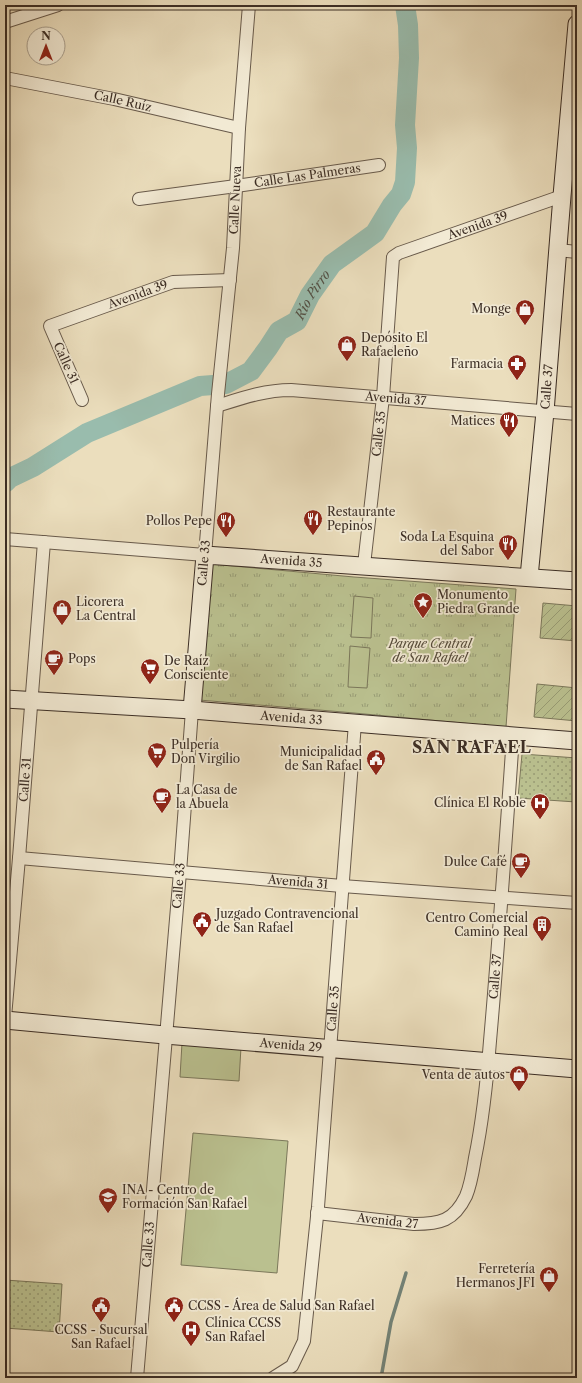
<svg xmlns="http://www.w3.org/2000/svg" width="582" height="1383" font-family="'Libre Caslon Text',serif">
<style>
.grass{fill:url(#grass-dots);stroke:#7b775a}
.park{fill:url(#park-tufts);stroke:#7b775a}
.garden{fill:url(#garden-furrows);stroke:#7b775a}
.pitch{fill:#bac08f;stroke:#7b775a}
.lines{fill:none;stroke-linecap:round;stroke-linejoin:round}
.stream{stroke:#748377;stroke-width:3.5}
.river{stroke:#99bcad;stroke-width:20}
.street-casing{stroke:#685a4b;stroke-width:14}
.secondary-casing{stroke:#3c2e25;stroke-width:19}
.street{stroke:#f2ead4;stroke-width:12}
.secondary{stroke:#f2ead4;stroke-width:17}
.labels{text-anchor:middle;stroke-width:3.5;stroke-linejoin:round;paint-order:stroke}
.street-label{font-size:12px;fill:#3c2e25;stroke:#f2ead4}
.poi-label{font-size:12px;fill:#3c2e25;stroke:#f2ead4;text-anchor:start}
.park-label{font-size:12px;font-style:italic;fill:#554b3a;stroke:#f2ead4}
.water-label{font-size:13px;font-style:italic;fill:#535247;stroke:#f2ead4}
.district-label{font-size:16px;font-weight:bold;letter-spacing:1px;fill:#3c2e25;stroke:#f2ead4}
</style>
<defs>
<pattern id="grass-dots" width="8" height="8" patternUnits="userSpaceOnUse"><rect width="8" height="8" fill="#bac08f"/><path d="M2 2h.1M6 6h.1" fill="none" stroke="#989c75" stroke-width="1.8" stroke-linecap="round"/></pattern>
<pattern id="park-tufts" width="24" height="20" patternUnits="userSpaceOnUse"><rect width="24" height="20" fill="#bac08f"/><path d="M3 7l-1-3M5 7V3M7 7l1-3M15 17l-1-3M17 17v-4M19 17l1-3" fill="none" stroke="#989c75"/></pattern>
<pattern id="garden-furrows" width="10" height="10" patternUnits="userSpaceOnUse"><rect width="10" height="10" fill="#bac08f"/><path d="M-1 1l2-2M0 10L10 0M9 11l2-2" fill="none" stroke="#989c75"/></pattern>
</defs>
<rect width="100%" height="100%" fill="#ebdebd"/>
<filter id="stains"><feTurbulence type="fractalNoise" baseFrequency=".005" numOctaves="4"/><feColorMatrix values="0 0 0 0 .2 0 0 0 0 .09 0 0 0 0 .02 0 0 0 .5 -.17"/></filter>
<radialGradient id="worn" r=".72"><stop offset=".6" stop-color="#630" stop-opacity="0"/><stop offset="1" stop-color="#630" stop-opacity=".3"/></radialGradient>
<!-- grass -->
<g class="grass">
<polygon points="522,754 577,758 576,802 518,798"/>
<polygon points="5,1280 62,1284 59,1332 5,1328"/>
</g>
<!-- park -->
<polygon class="park" points="211,564 354,577 516,589 506,727 343,712 199,700"/>
<!-- garden -->
<g class="garden">
<polygon points="543,603 577,606 577,641 540,638"/>
<polygon points="537,684 577,688 577,721 534,717"/>
</g>
<!-- pitch -->
<g class="pitch">
<polygon points="354,596 373,598 371,638 351,637"/>
<polygon points="350,646 370,648 367,688 348,687"/>
<polygon points="182,1043 241,1047 239,1081 180,1077"/>
<polygon points="193,1133 288,1141 277,1273 181,1265"/>
</g>
<g class="lines">
<!-- stream -->
<polyline class="stream" points="381,1378 391,1322 406,1273"/>
<!-- river -->
<path class="river" id="s1" d="M5,483l5,-5 23,-11 54,-34 113,-47 26,-2 25,-13 17,-23 11,-17 18,-10 13,-26 22,-31 43,-31 17,-28 9,-11 4,-12 2,-34 -2,-23 4,-67 -1,-33 -3,-20"/>
<defs>
<g id="street">
<polyline points="5,22 58,5"/>
<path id="s2" d="M5,78l109,21 125,29"/>
<path id="s3" d="M139,199l97,-13 143,-21"/>
<polyline points="558,250 577,252"/>
<path id="s4" d="M82,400l-32,-74 123,-44 57,-2"/>
<path id="s5" d="M217,406c25,-8 48,-16 74,-16l286,24"/>
<path id="s6" d="M5,539l200,16 13,-161 15,-146 6,-120 10,-123"/>
<path id="s7" d="M364,565l19,-168 10,-140 6,-4 163,-57"/>
<path id="s8" d="M19,858l323,28 235,17"/>
<path id="s9" d="M5,1017l14,-159 25,-316"/>
<path id="s10" d="M317,1213l97,11c26,0 40,-3 52,-28 5,-12 7,-26 9,-38 8,-39 12,-78 15,-117 9,-102 16,-203 23,-305"/>
<path id="s11" d="M137,1378l43,-506 12,-162"/>
<path id="s12" d="M273,1378l19,-12 12,-25 14,-134 37,-484"/>
</g>
<g id="secondary">
<path id="s13" d="M529,577l16,-165 17,-216 15,-172"/>
<path id="s14" d="M5,699l187,11 385,31"/>
<path id="s15" d="M192,710l13,-155 372,26"/>
<path id="s16" d="M5,1020l160,15 412,34"/>
</g>
</defs>
<!-- street casing -->
<use href="#street" class="street-casing"/>
<!-- secondary casing -->
<use href="#secondary" class="secondary-casing"/>
<!-- street -->
<use href="#street" class="street"/>
<!-- secondary -->
<use href="#secondary" class="secondary"/>
</g>
<!-- icons -->
<defs>
<symbol id="shop-pin" viewBox="-11 -11 22 30"><path d="M0 17L-7.5 6A9.5 9.5 0 1 1 7.5 6Z" fill="#8f2418" stroke="#f2ead4"/><path d="M-5-2.5h2.3a2.7 3.5 0 0 1 5.4 0H5L5.5 6h-11ZM-1.5-2.5h3a1.5 2.3 0 0 0-3 0Z" fill="#fff"/></symbol>
<symbol id="pharmacy-pin" viewBox="-11 -11 22 30"><path d="M0 17L-7.5 6A9.5 9.5 0 1 1 7.5 6Z" fill="#8f2418" stroke="#f2ead4"/><path d="M-2-6h4v4h4v4h-4v4h-4v-4h-4v-4h4Z" fill="#fff"/></symbol>
<symbol id="restaurant-pin" viewBox="-11 -11 22 30"><path d="M0 17L-7.5 6A9.5 9.5 0 1 1 7.5 6Z" fill="#8f2418" stroke="#f2ead4"/><path d="M-5-6h1v4h1v-4h1v4h1v-4h1v5L-1.5 .5V6h-2V.5L-5-1ZM5-6V6H3V1.5H1.5Q1.5-4 5-6Z" fill="#fff"/></symbol>
<symbol id="sight-pin" viewBox="-11 -11 22 30"><path d="M0 17L-7.5 6A9.5 9.5 0 1 1 7.5 6Z" fill="#8f2418" stroke="#f2ead4"/><path d="M0-6L1.8-2.2L6-1.7L2.9 1.2L3.7 5.4L0 3.3L-3.7 5.4L-2.9 1.2L-6-1.7L-1.8-2.2Z" fill="#fff"/></symbol>
<symbol id="cafe-pin" viewBox="-11 -11 22 30"><path d="M0 17L-7.5 6A9.5 9.5 0 1 1 7.5 6Z" fill="#8f2418" stroke="#f2ead4"/><path d="M-5.5-4.5H6V0H3Q3 3.5 0 3.5H-2.5Q-5.5 3.5-5.5 0ZM3-3.2v2h1.7v-2ZM-6 4.5H4V6H-6Z" fill="#fff"/></symbol>
<symbol id="supermarket-pin" viewBox="-11 -11 22 30"><path d="M0 17L-7.5 6A9.5 9.5 0 1 1 7.5 6Z" fill="#8f2418" stroke="#f2ead4"/><path d="M-6-5.5h2.5l.6 2H6L4.5 2H-2.5L-4.4-4H-6ZM-1.5 3.2a1.3 1.3 0 1 0 .1 0ZM3 3.2a1.3 1.3 0 1 0 .1 0Z" fill="#fff"/></symbol>
<symbol id="civic-pin" viewBox="-11 -11 22 30"><path d="M0 17L-7.5 6A9.5 9.5 0 1 1 7.5 6Z" fill="#8f2418" stroke="#f2ead4"/><path d="M-.6-6.5H3V-4.5H.6V-3L4-1V1h2V6H-6V1h2V-1L-.6-3ZM-1.2 2.5V6h2.4V2.5Z" fill="#fff"/></symbol>
<symbol id="hospital-pin" viewBox="-11 -11 22 30"><path d="M0 17L-7.5 6A9.5 9.5 0 1 1 7.5 6Z" fill="#8f2418" stroke="#f2ead4"/><path d="M-5-5h3v3.5h4V-5h3V5h-3V1.5h-4V5h-3Z" fill="#fff"/></symbol>
<symbol id="building-pin" viewBox="-11 -11 22 30"><path d="M0 17L-7.5 6A9.5 9.5 0 1 1 7.5 6Z" fill="#8f2418" stroke="#f2ead4"/><path d="M-4-6H4V6H1V3H-1V6H-4ZM-2.5-4.3h1.7v1.8h-1.7ZM.8-4.3h1.7v1.8H.8ZM-2.5-1h1.7V.8h-1.7ZM.8-1h1.7V.8H.8Z" fill="#fff"/></symbol>
<symbol id="university-pin" viewBox="-11 -11 22 30"><path d="M0 17L-7.5 6A9.5 9.5 0 1 1 7.5 6Z" fill="#8f2418" stroke="#f2ead4"/><path d="M0-5L7-2L0 1L-7-2ZM-4 1L0 2.5L4 1V4Q0 6-4 4Z" fill="#fff"/></symbol>
</defs>
<g fill-rule="evenodd">
<use href="#shop-pin" x="514" y="298" width="22" height="30"/>
<use href="#shop-pin" x="336" y="334" width="22" height="30"/>
<use href="#pharmacy-pin" x="506" y="353" width="22" height="30"/>
<use href="#restaurant-pin" x="498" y="410" width="22" height="30"/>
<use href="#restaurant-pin" x="302" y="508" width="22" height="30"/>
<use href="#restaurant-pin" x="215" y="510" width="22" height="30"/>
<use href="#restaurant-pin" x="497" y="533" width="22" height="30"/>
<use href="#sight-pin" x="412" y="591" width="22" height="30"/>
<use href="#shop-pin" x="51" y="598" width="22" height="30"/>
<use href="#cafe-pin" x="43" y="648" width="22" height="30"/>
<use href="#supermarket-pin" x="139" y="657" width="22" height="30"/>
<use href="#supermarket-pin" x="146" y="741" width="22" height="30"/>
<use href="#civic-pin" x="365" y="748" width="22" height="30"/>
<use href="#cafe-pin" x="151" y="786" width="22" height="30"/>
<use href="#hospital-pin" x="529" y="792" width="22" height="30"/>
<use href="#cafe-pin" x="510" y="851" width="22" height="30"/>
<use href="#civic-pin" x="191" y="910" width="22" height="30"/>
<use href="#building-pin" x="531" y="914" width="22" height="30"/>
<use href="#shop-pin" x="508" y="1064" width="22" height="30"/>
<use href="#university-pin" x="97" y="1186" width="22" height="30"/>
<use href="#shop-pin" x="538" y="1265" width="22" height="30"/>
<use href="#civic-pin" x="90" y="1295" width="22" height="30"/>
<use href="#civic-pin" x="163" y="1295" width="22" height="30"/>
<use href="#hospital-pin" x="180" y="1319" width="22" height="30"/>
</g>
<g class="labels">
<!-- street labels -->
<g class="street-label">
<text dy="4" stroke="none"><textPath href="#s2" startOffset="120">Calle Ruíz</textPath></text>
<text dy="4" stroke="none"><textPath href="#s3" startOffset="170">Calle Las Palmeras</textPath></text>
<text dy="4" stroke="none"><textPath href="#s6" startOffset="557">Calle Nueva</textPath></text>
<text dy="4" stroke="none"><textPath href="#s7" startOffset="400">Avenida 39</textPath></text>
<text dy="4" stroke="none"><textPath href="#s4" startOffset="174">Avenida 39</textPath></text>
<text transform="translate(66 363) rotate(66)" y="4">Calle 31</text>
<text dy="4" stroke="none"><textPath href="#s13" startOffset="191">Calle 37</textPath></text>
<text dy="4" stroke="none"><textPath href="#s5" startOffset="181">Avenida 37</textPath></text>
<text dy="4" stroke="none"><textPath href="#s7" startOffset="132">Calle 35</textPath></text>
<text dy="4" stroke="none"><textPath href="#s15" startOffset="242">Avenida 35</textPath></text>
<text transform="translate(204 563) rotate(-85)" y="4">Calle 33</text>
<text dy="4" stroke="none"><textPath href="#s14" startOffset="287">Avenida 33</textPath></text>
<text dy="4" stroke="none"><textPath href="#s9" startOffset="238">Calle 31</textPath></text>
<text dy="4" stroke="none"><textPath href="#s8" startOffset="280">Avenida 31</textPath></text>
<text dy="4" stroke="none"><textPath href="#s11" startOffset="494">Calle 33</textPath></text>
<text dy="4" stroke="none"><textPath href="#s10" startOffset="383">Calle 37</textPath></text>
<text dy="4" stroke="none"><textPath href="#s12" startOffset="384">Calle 35</textPath></text>
<text dy="4" stroke="none"><textPath href="#s16" startOffset="287">Avenida 29</textPath></text>
<text dy="4" stroke="none"><textPath href="#s10" startOffset="71">Avenida 27</textPath></text>
<text dy="4" stroke="none"><textPath href="#s11" startOffset="134">Calle 33</textPath></text>
</g>
<!-- poi labels -->
<g class="poi-label">
<text x="511" y="313" text-anchor="end">Monge</text>
<text x="361" y="342">Depósito El<tspan x="361" dy="14">Rafaeleño</tspan></text>
<text x="503" y="368" text-anchor="end">Farmacia</text>
<text x="495" y="425" text-anchor="end">Matices</text>
<text x="327" y="516">Restaurante<tspan x="327" dy="14">Pepinos</tspan></text>
<text x="212" y="525" text-anchor="end">Pollos Pepe</text>
<text x="494" y="541" text-anchor="end">Soda La Esquina<tspan x="494" dy="14">del Sabor</tspan></text>
<text x="437" y="599">Monumento<tspan x="437" dy="14">Piedra Grande</tspan></text>
<text x="76" y="606">Licorera<tspan x="76" dy="14">La Central</tspan></text>
<text x="68" y="663">Pops</text>
<text x="164" y="665">De Raíz<tspan x="164" dy="14">Consciente</tspan></text>
<text x="171" y="749">Pulpería<tspan x="171" dy="14">Don Virgilio</tspan></text>
<text x="362" y="756" text-anchor="end">Municipalidad<tspan x="362" dy="14">de San Rafael</tspan></text>
<text x="176" y="794">La Casa de<tspan x="176" dy="14">la Abuela</tspan></text>
<text x="526" y="807" text-anchor="end">Clínica El Roble</text>
<text x="507" y="866" text-anchor="end">Dulce Café</text>
<text x="216" y="918">Juzgado Contravencional<tspan x="216" dy="14">de San Rafael</tspan></text>
<text x="528" y="922" text-anchor="end">Centro Comercial<tspan x="528" dy="14">Camino Real</tspan></text>
<text x="505" y="1079" text-anchor="end">Venta de autos</text>
<text x="122" y="1194">INA - Centro de<tspan x="122" dy="14">Formación San Rafael</tspan></text>
<text x="535" y="1273" text-anchor="end">Ferretería<tspan x="535" dy="14">Hermanos JFI</tspan></text>
<text x="188" y="1310">CCSS - Área de Salud San Rafael</text>
<text x="205" y="1327">Clínica CCSS<tspan x="205" dy="14">San Rafael</tspan></text>
<text x="101" y="1334" text-anchor="middle">CCSS - Sucursal<tspan x="101" dy="14">San Rafael</tspan></text>
</g>
<!-- park labels -->
<g class="park-label">
<text x="430" y="648">Parque Central<tspan x="430" dy="14">de San Rafael</tspan></text>
</g>
<!-- water labels -->
<g class="water-label">
<text dy="5" stroke="none"><textPath href="#s1" startOffset="373">Río Pirro</textPath></text>
</g>
<!-- district labels -->
<g class="district-label">
<text x="472" y="753">SAN RAFAEL</text>
</g>
</g>
<!-- margin -->
<rect width="582" height="1383" fill="none" stroke="#ebdebd" stroke-width="20"/>
<rect x="6" y="6" width="570" height="1371" fill="none" stroke="#3c2e25" stroke-width="2"/>
<rect x="10" y="10" width="562" height="1363" fill="none" stroke="#3c2e25"/>
<!-- north arrow -->
<g transform="translate(46 46)"><circle r="19" fill="#f2ead4" stroke="#a99f8e"/>
<path d="M0-3L7 15L0 10L-7 15Z" fill="#8f2418"/>
<text y="-6" font-size="11" font-weight="bold" text-anchor="middle" fill="#3c2e25">N</text>
</g>
<rect width="100%" height="100%" filter="url(#stains)"/>
<rect width="100%" height="100%" fill="url(#worn)"/>
</svg>
